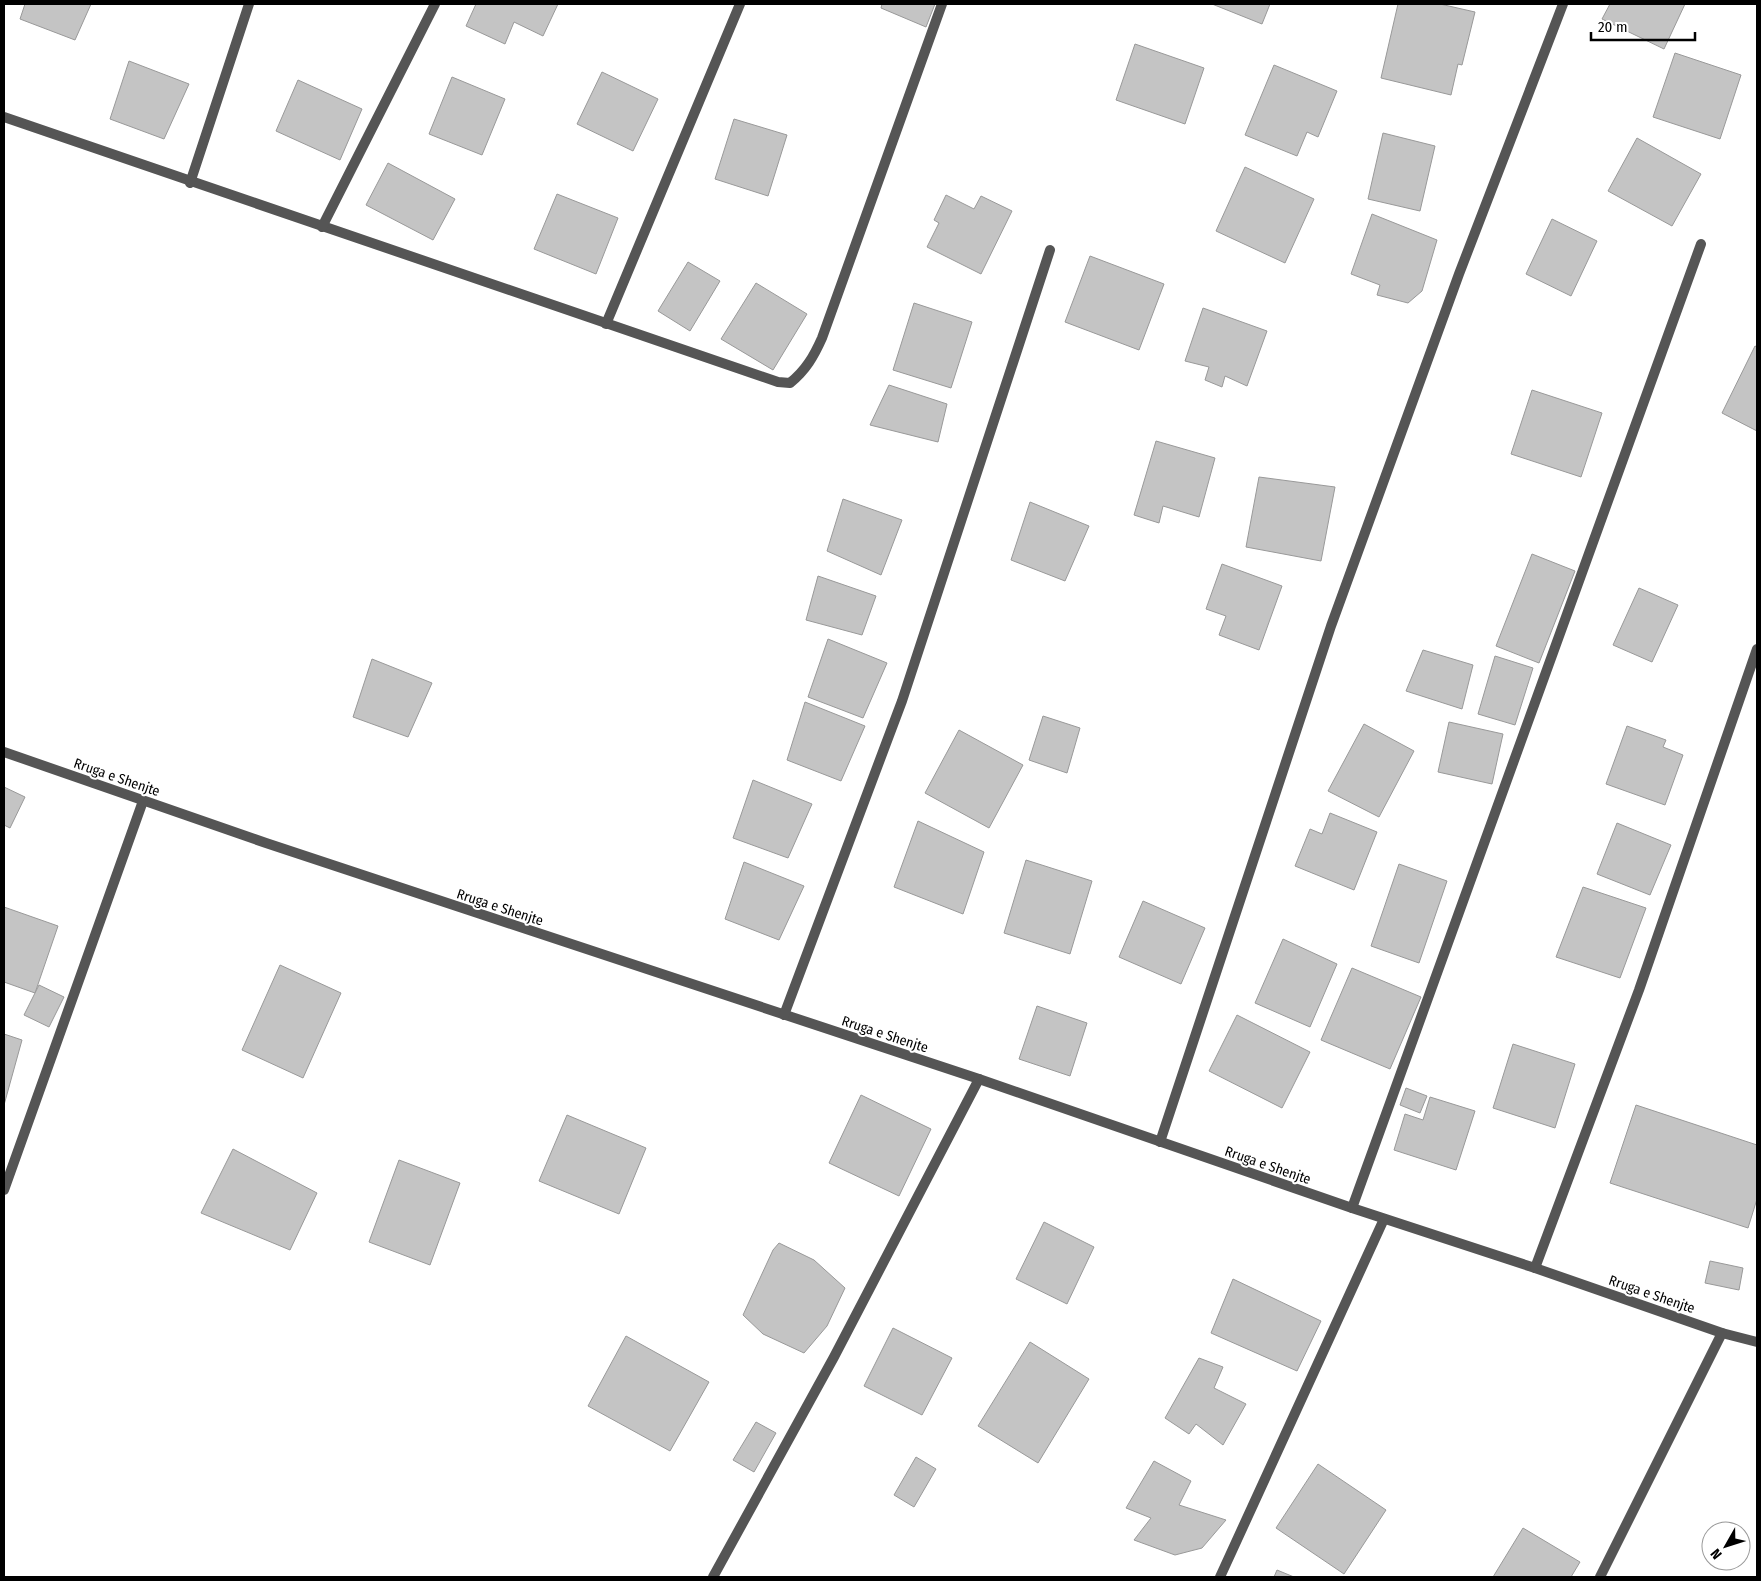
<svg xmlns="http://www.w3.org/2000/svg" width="1761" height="1581" font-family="'Fira Sans Condensed',sans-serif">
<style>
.building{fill:#c4c4c4;stroke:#999}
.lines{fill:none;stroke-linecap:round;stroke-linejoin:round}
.minor{stroke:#555;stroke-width:10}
.labels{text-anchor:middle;stroke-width:4;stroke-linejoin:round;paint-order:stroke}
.street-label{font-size:14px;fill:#000;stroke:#fff}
</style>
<rect width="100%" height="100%" fill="#fff"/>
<!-- building -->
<g class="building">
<polygon points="25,4 91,4 75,40 20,19"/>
<polygon points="476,4 558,4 543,36 514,22 505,44 466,26"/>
<polygon points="882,4 935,4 926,27 881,8"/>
<polygon points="1212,4 1270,4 1262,24"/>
<polygon points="1398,4 1440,4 1475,12 1462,65 1458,64 1451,95 1381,78"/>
<polygon points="1610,4 1685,4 1664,49 1602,19"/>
<polygon points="1135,44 1204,68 1185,124 1116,100"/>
<polygon points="1675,53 1741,75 1720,139 1653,117"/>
<polygon points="129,61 189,84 164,139 110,119"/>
<polygon points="1274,65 1337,91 1318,137 1307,132 1297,156 1245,135"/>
<polygon points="602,72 658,99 633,151 577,124"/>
<polygon points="452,77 505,99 482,155 429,134"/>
<polygon points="298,80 362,109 340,160 276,131"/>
<polygon points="734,119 787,135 768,196 715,179"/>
<polygon points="1383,133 1435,146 1420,211 1368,199"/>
<polygon points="1637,138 1701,174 1672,226 1608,191"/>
<polygon points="388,163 455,199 433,240 366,205"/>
<polygon points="1245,167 1314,199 1285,263 1216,231"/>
<polygon points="557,194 618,218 596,274 534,249"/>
<polygon points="946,195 974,209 981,196 1012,211 981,274 927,247 939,223 934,220"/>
<polygon points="1372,214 1437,240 1422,291 1408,303 1377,295 1380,285 1351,274"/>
<polygon points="1552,219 1597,241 1571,296 1526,274"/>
<polygon points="1090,256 1164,284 1139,350 1065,322"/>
<polygon points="688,262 720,281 690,331 658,311"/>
<polygon points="756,283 807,314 773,370 721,339"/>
<polygon points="914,303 972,322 951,388 893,370"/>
<polygon points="1203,308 1267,331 1247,386 1225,376 1222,387 1205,380 1209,367 1185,361"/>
<polygon points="1755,346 1757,347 1757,431 1722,413"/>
<polygon points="889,385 947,404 938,442 870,425"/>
<polygon points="1532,390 1602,413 1581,477 1511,454"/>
<polygon points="1156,441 1215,458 1199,517 1163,506 1159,523 1134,515"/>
<polygon points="1259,477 1335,487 1321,561 1246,547"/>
<polygon points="843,499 902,520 881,575 827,551"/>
<polygon points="1030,502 1089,526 1065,581 1011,560"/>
<polygon points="1532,554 1575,571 1539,663 1496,646"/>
<polygon points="1222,564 1282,586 1259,650 1219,635 1226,616 1206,609"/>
<polygon points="818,576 876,596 862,635 806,620"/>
<polygon points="1639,588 1678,605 1652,662 1613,645"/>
<polygon points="828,639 887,663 863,718 808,697"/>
<polygon points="1423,650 1473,665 1462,709 1406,691"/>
<polygon points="1495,656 1533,668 1515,725 1478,714"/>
<polygon points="372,659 432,683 408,737 353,717"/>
<polygon points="805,702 865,726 841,781 787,760"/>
<polygon points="1043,716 1080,728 1067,773 1029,760"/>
<polygon points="1449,722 1503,734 1492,784 1438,772"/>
<polygon points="1364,724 1414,751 1379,817 1328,791"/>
<polygon points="1627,726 1666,740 1663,747 1683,755 1665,805 1606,784"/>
<polygon points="959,730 1023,765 989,828 925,793"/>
<polygon points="753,780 812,804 788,858 733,838"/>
<polygon points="4,787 25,797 10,828 4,825"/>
<polygon points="1330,813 1377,832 1354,890 1295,866 1310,829 1322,834"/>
<polygon points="918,821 984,852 963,914 894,887"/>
<polygon points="1617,823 1671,845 1650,895 1597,874"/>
<polygon points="1026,860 1092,881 1070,954 1004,933"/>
<polygon points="744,862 804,886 779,940 725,919"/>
<polygon points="1399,864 1447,881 1419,963 1371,946"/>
<polygon points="1583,887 1646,908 1620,978 1556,957"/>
<polygon points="1143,901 1205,928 1181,984 1119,957"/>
<polygon points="4,907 58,926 35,993 4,982"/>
<polygon points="1283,939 1337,964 1310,1027 1255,1003"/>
<polygon points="280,965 341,993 303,1078 242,1050"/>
<polygon points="1352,968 1421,997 1390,1069 1321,1040"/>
<polygon points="39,985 64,997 49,1027 24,1015"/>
<polygon points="1037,1006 1087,1023 1070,1076 1019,1059"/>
<polygon points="1237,1015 1310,1052 1282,1108 1209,1071"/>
<polygon points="4,1034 22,1040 4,1105"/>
<polygon points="1513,1044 1575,1064 1555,1128 1493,1108"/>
<polygon points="1406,1088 1427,1096 1420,1113 1400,1105"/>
<polygon points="861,1095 931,1129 899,1196 829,1163"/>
<polygon points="1430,1097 1475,1111 1456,1170 1394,1150 1405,1114 1423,1120"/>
<polygon points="1636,1105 1757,1145 1757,1199 1748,1228 1610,1183"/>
<polygon points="567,1115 646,1148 619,1214 539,1181"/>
<polygon points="233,1149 317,1193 290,1250 201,1213"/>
<polygon points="399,1160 460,1183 430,1265 369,1242"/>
<polygon points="1044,1222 1094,1247 1067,1304 1016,1279"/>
<polygon points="779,1243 814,1260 845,1288 827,1326 804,1353 763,1334 743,1315 773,1250"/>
<polygon points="1710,1261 1743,1268 1739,1290 1705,1283"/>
<polygon points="1233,1279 1321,1321 1297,1371 1211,1333"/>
<polygon points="893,1328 952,1358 922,1415 864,1386"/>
<polygon points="626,1336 709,1382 670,1451 588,1406"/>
<polygon points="1030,1342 1089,1379 1038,1463 978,1426"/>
<polygon points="1199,1358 1223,1367 1214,1388 1246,1404 1223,1445 1196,1424 1189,1434 1165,1418"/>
<polygon points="756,1422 776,1433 754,1472 733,1460"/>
<polygon points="916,1457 936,1469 914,1507 894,1495"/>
<polygon points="1154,1461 1191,1481 1179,1505 1226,1520 1202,1548 1175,1555 1134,1540 1151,1518 1126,1508"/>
<polygon points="1318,1464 1386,1510 1344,1574 1276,1528"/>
<polygon points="1523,1528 1580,1562 1571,1577 1493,1577"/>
<polygon points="1277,1570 1294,1577 1274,1577"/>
</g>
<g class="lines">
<!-- minor -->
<g class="minor">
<path d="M4,117l774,265 12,1c16,-13 24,-27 32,-45l120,-334"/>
<polyline points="190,183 249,4"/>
<polyline points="322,227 435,4"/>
<polyline points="606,324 740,4"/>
<polyline points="4,752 266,843 979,1079 1352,1208 1535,1268 1722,1333 1757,1342"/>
<polyline points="784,1015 902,701 1050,250"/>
<polyline points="1160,1142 1331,626 1459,274 1563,4"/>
<polyline points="4,1190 143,801"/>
<polyline points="1352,1208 1701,244"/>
<polyline points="1535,1268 1639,990 1757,649"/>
<polyline points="713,1577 834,1357 979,1079"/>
<polyline points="1220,1577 1384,1219"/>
<polyline points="1600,1577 1722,1333"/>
</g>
</g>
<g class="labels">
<!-- street labels -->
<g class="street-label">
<text transform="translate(117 777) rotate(19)" y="5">Rruga e Shenjte</text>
<text transform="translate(500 907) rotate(18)" y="5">Rruga e Shenjte</text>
<text transform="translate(885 1034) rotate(18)" y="5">Rruga e Shenjte</text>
<text transform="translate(1268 1165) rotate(19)" y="5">Rruga e Shenjte</text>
<text transform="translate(1652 1294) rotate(19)" y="5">Rruga e Shenjte</text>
</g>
</g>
<!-- border -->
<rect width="1761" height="1581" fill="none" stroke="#000000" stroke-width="10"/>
<!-- north arrow -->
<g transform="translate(1726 1546) rotate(231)"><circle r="24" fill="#ffffff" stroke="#999999"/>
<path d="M0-4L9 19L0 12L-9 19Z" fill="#000000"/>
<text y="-8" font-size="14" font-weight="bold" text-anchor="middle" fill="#000000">N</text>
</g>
<!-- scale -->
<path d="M1591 32v8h104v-8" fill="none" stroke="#000000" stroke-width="2.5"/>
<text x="1598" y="32" font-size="15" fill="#000000" stroke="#ffffff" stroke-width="4" paint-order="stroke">20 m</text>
</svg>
